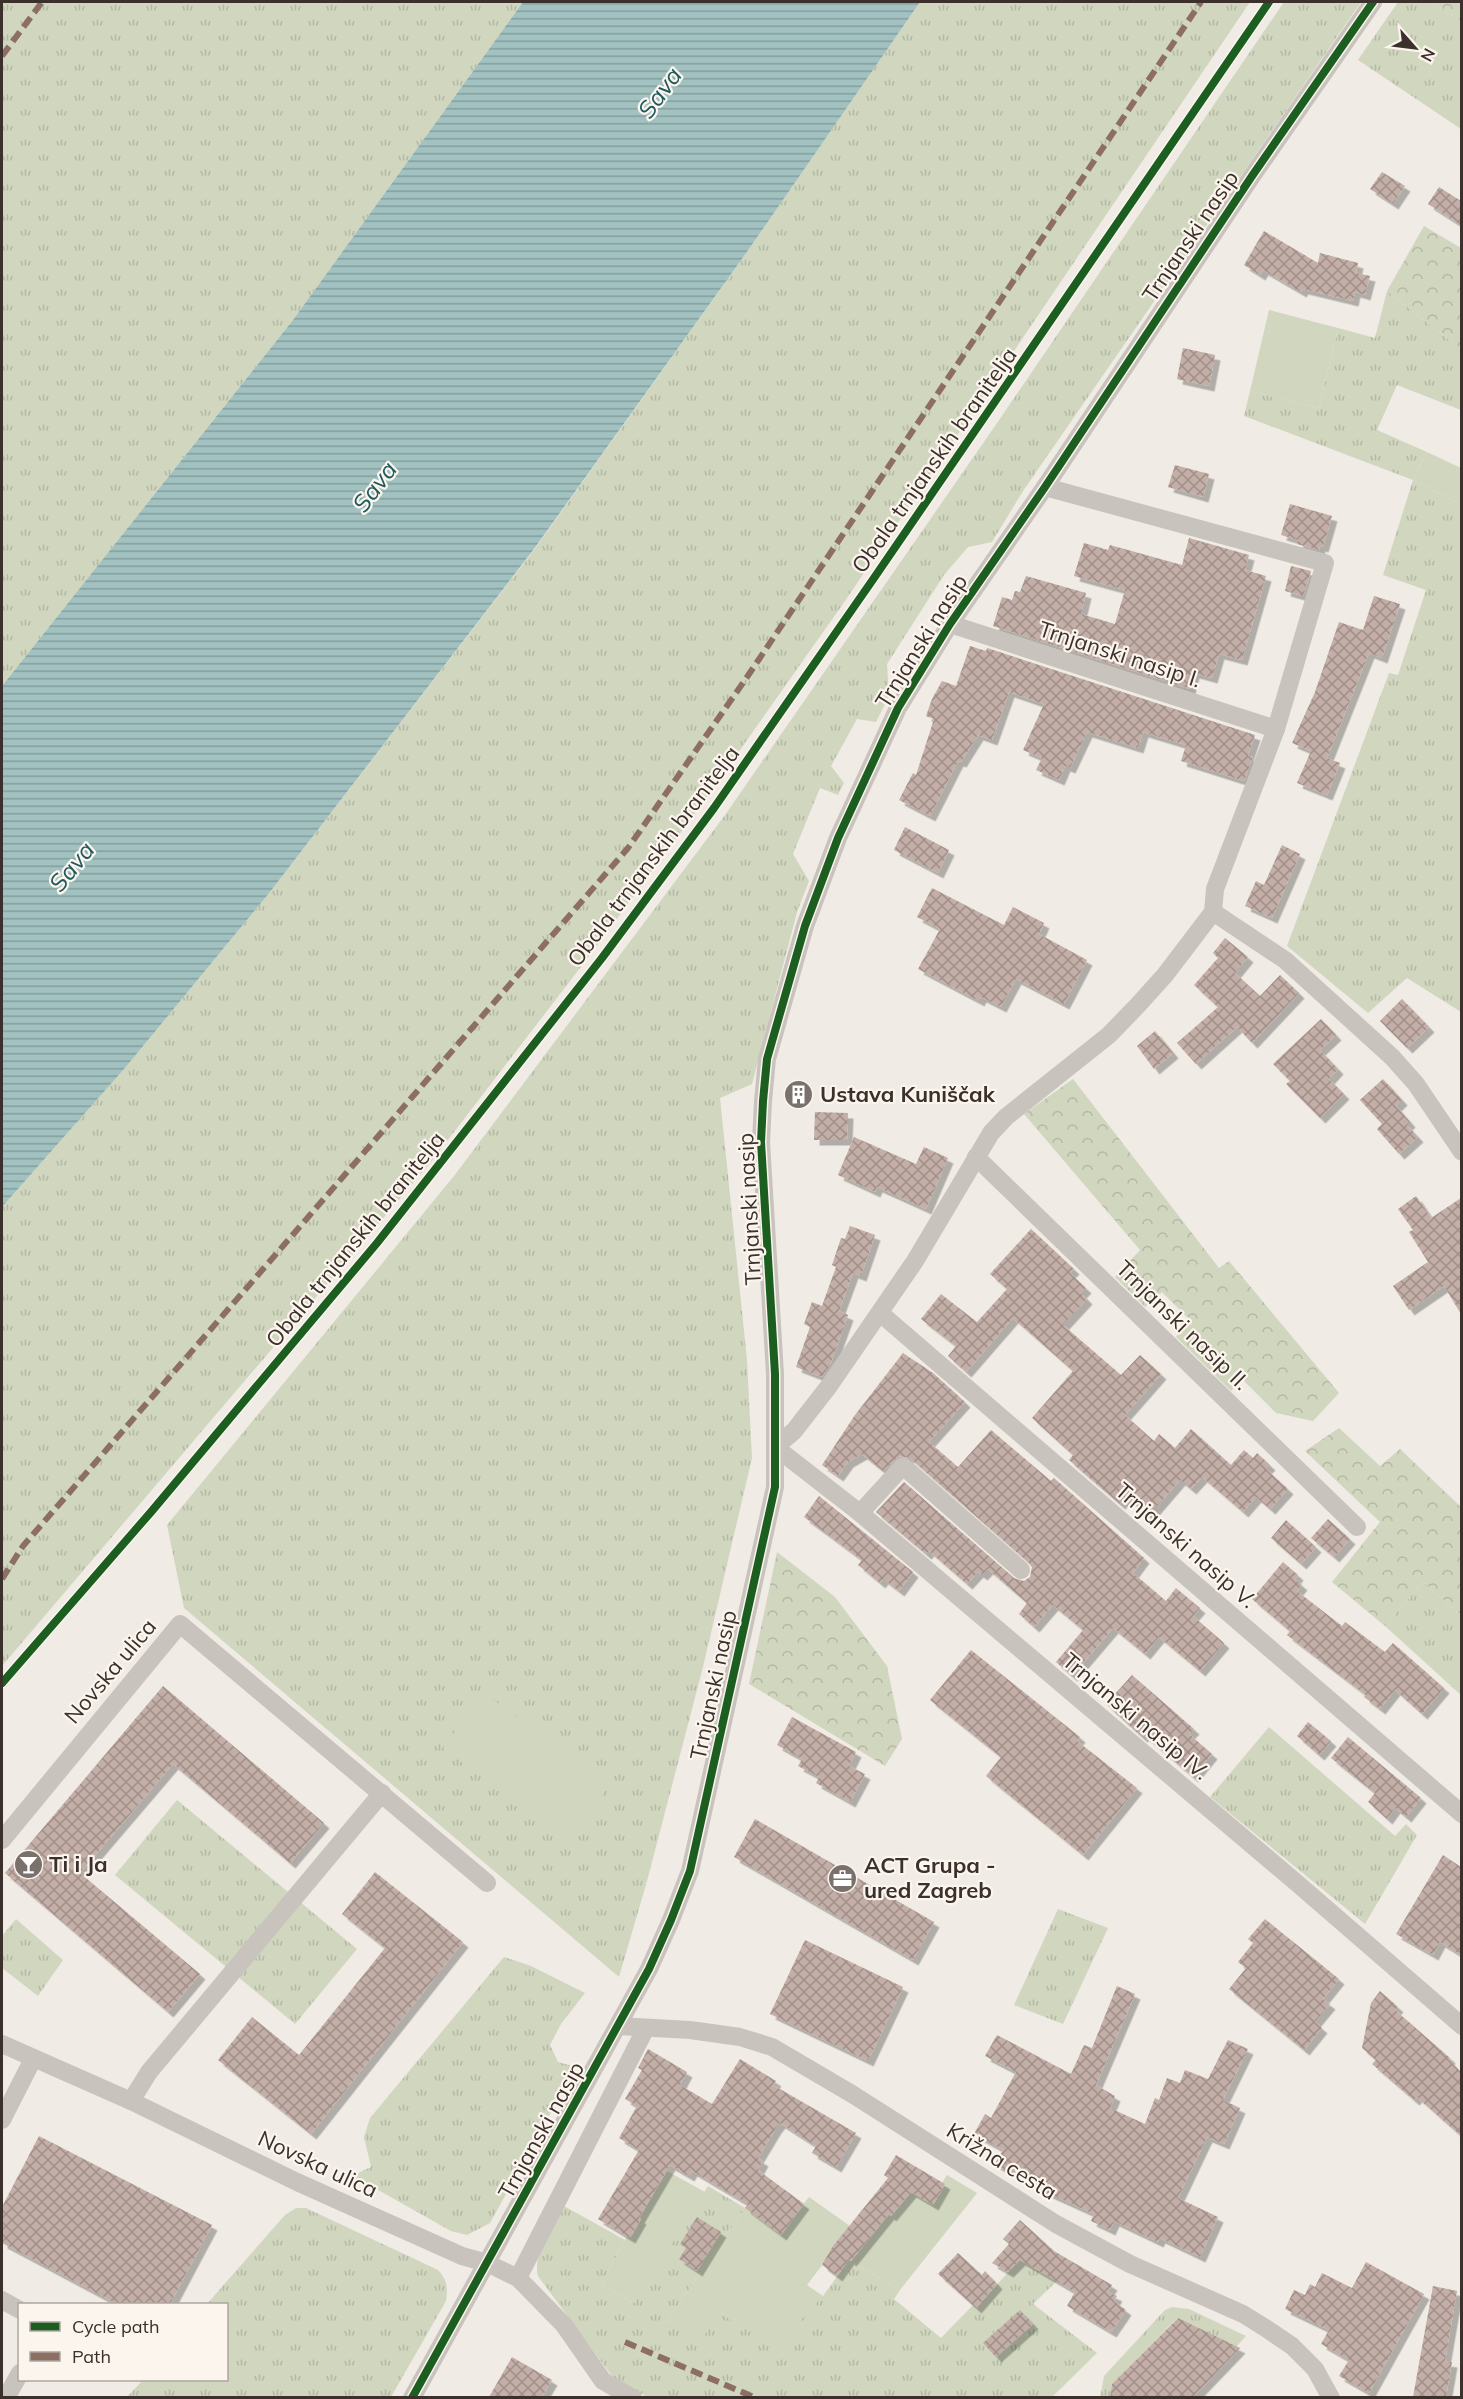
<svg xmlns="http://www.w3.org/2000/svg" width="1463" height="2399" font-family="Mulish,sans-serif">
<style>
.grass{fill:url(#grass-tufts)}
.forest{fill:url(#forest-crowns)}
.garden{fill:#d1d6bf}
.water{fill:url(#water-rules)}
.building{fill:url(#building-cross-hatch);filter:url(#shadow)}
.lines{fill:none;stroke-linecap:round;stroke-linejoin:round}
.street{stroke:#c9c3be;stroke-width:18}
.quiet{stroke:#8d6e63;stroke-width:6;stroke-dasharray:12 6;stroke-linecap:butt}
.cycleway-casing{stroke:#fbf5ee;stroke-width:11}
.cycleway{stroke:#1b5e20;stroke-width:8}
.labels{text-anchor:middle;stroke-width:4.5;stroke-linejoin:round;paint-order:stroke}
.street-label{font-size:22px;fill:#3b302b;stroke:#fbf5ee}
.poi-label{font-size:22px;font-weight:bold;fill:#3b302b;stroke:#fbf5ee;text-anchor:start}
.water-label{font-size:24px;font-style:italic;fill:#1f5a5e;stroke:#fbf5ee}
</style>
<defs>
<pattern id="grass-tufts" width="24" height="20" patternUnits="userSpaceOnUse" patternTransform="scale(1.5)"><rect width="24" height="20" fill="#d1d6bf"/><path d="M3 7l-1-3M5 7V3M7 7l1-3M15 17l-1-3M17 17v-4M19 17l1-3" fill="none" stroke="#b4b8a4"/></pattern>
<pattern id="forest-crowns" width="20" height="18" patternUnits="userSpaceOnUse" patternTransform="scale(1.5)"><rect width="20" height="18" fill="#d1d6bf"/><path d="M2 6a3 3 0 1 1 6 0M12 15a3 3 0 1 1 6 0" fill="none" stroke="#b4b8a4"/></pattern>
<pattern id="water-rules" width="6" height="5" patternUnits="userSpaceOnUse" patternTransform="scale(1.5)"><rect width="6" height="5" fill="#a1c2c1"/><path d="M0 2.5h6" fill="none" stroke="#849e9d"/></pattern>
<pattern id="building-cross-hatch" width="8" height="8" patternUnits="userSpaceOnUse" patternTransform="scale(1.5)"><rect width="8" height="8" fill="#c3afa7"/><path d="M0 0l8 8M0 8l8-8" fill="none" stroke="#a08f88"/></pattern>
<filter id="shadow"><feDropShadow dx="5.5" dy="5.5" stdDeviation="0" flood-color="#0004"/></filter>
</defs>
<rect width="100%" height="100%" fill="#f0ebe5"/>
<!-- grass -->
<g class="grass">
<polygon points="2,2 523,2 293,320 2,686"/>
<polygon points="920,2 1250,2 845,601 704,801 593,951 431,1162 2,1666 2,1207 125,1068 270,892 534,550 749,249"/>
<polygon points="1284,2 1361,2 1023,491 992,542 968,547 944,575 887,664 889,696 876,722 857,719 831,766 844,783 838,795 820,788 793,854 809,881 797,912 752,1084 720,1098 747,1360 752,1458 703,1667 647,1881 619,1977 184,1608 167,1525 454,1176 725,815 995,426"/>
<polygon points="1398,2 1432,2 1461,21 1461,129 1358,60"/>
<polygon points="1387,291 1461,349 1461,410 1397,385 1377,430 1427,452 1413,480 1461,505 1461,1012 1407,978 1368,1013 1287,946 1389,673 1398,675 1426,590 1383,575 1413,480 1244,416 1250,391 1319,408 1338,328 1375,338"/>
<polygon points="1423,1582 1461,1615 1461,1695 1385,1626"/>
<polygon points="1269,1727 1395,1836 1406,1824 1417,1835 1365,1924 1210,1797"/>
<polygon points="177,1800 357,1949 295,2024 115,1875"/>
<polygon points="1058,1909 1108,1928 1063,2024 1014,2005"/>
<polygon points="16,1919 63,1960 38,1996 2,1968 2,1936"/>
<polygon points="504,1957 531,1966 585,1993 561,2024 550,2045 558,2062 576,2067 490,2223 467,2235 451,2231 364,2182 336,2177 356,2174 371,2167 364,2137 370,2118"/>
<path d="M708,2186l37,22 -78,113 33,18 21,-26 102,-17 18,-25 10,-10 49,29 -6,9 47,39 32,-33 3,3 45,-50 36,23 -24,23 64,49 -45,44h-405l-33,-18 -76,-103c-6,-22 16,-50 26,-70l61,34 -24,45 33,18z"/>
<path d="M296,2208h10l132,62c9,10 10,17 8,31l-55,96h-264l16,-17h83v-76h-19l78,-89z"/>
<polygon points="1172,2307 1189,2309 1246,2336 1236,2347 1177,2318 1112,2384 1110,2397 1100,2398 1104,2376 1165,2310"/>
</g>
<!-- forest -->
<g class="forest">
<polygon points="1432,2 1461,2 1461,21"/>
<polygon points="1424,226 1461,248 1461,349 1387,291"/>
<polygon points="1073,1079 1219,1268 1229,1261 1339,1393 1313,1421 1276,1413 1242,1379 1231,1391 1176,1337 1190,1320 1162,1292 1145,1307 1115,1277 1140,1250 1024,1114"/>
<polygon points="1339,1428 1380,1466 1400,1449 1461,1507 1461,1615 1423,1582 1385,1626 1332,1582 1380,1522 1305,1451"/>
<polygon points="777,1552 835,1597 887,1666 902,1739 885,1766 749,1684"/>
</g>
<!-- garden -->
<g class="garden">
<polygon points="1269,310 1338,328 1319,408 1250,391"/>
<polygon points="1427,452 1461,468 1461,505 1413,480"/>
<polygon points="484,1693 609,1786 568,1841 443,1748"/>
<polygon points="667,2171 705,2192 634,2303 601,2285 625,2240 627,2236 631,2237 641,2219 639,2218"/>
<polygon points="947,2175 977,2193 900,2290 851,2261 841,2271 826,2260 807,2285 823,2296 776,2348 721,2314 700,2340 667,2321 745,2208 781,2234 809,2197 850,2226 834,2246 851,2261 889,2214 891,2216 911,2192 933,2205 945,2185 942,2183"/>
</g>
<!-- water -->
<polygon class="water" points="523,2 920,2 749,249 534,549 270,892 125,1068 2,1207 2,686 293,320"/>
<!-- building -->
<g class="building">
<polygon points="1382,172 1405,186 1393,204 1370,189"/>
<polygon points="1439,187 1461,201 1461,225 1428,204"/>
<polygon points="1264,231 1318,263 1320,253 1358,263 1356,273 1370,276 1365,295 1355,292 1353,301 1303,289 1301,292 1263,270 1260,275 1244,265"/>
<polygon points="1183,348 1215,355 1209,386 1177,379"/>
<polygon points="1175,465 1209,474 1203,497 1168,487"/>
<polygon points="1290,504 1332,516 1323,547 1320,546 1319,550 1297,544 1298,540 1281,535"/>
<polygon points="1189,538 1249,555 1245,570 1266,576 1242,660 1219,654 1212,678 1194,673 1190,689 993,626 1002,597 1012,600 1015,591 1020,592 1026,576 1086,593 1081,614 1115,624 1125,590 1074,576 1084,543 1108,550 1110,545 1182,565"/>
<polygon points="1291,566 1311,571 1303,596 1285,591"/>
<polygon points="1374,596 1400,604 1382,658 1369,653 1327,758 1340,763 1327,795 1297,783 1311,751 1292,743 1315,692 1339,622 1363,630"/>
<polygon points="970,646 986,651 987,648 1255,735 1248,756 1253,757 1244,781 1181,761 1186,745 1143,732 1138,748 1087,732 1070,768 1065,766 1059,780 1036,770 1042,758 1023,750 1044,704 1009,692 992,740 978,735 961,762 958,761 930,816 899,800 913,773 916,775 934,719 926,716 932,699 942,681 956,686"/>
<polygon points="905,827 949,850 938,873 894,850"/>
<polygon points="1282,845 1300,854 1272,918 1245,906 1256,881 1264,885"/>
<polygon points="932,888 1004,925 1013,907 1044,923 1039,934 1087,960 1064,1004 1016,979 1001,1007 981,997 979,1001 918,969 940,929 917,917"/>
<polygon points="1225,938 1248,957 1235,973 1260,996 1280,975 1299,993 1252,1043 1237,1027 1196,1064 1177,1043 1218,1007 1194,985 1218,958 1213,953"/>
<polygon points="1402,999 1429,1027 1407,1048 1380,1021"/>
<polygon points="1321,1019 1336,1035 1320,1050 1338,1069 1329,1079 1344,1094 1320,1118 1286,1084 1290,1081 1273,1064"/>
<polygon points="1155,1031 1173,1053 1154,1069 1137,1046"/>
<polygon points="1383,1079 1402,1100 1396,1106 1410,1122 1407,1125 1418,1137 1399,1154 1377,1129 1382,1124 1360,1100"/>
<polygon points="815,1112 848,1113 847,1140 814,1140"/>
<polygon points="854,1137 916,1164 924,1147 948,1158 926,1209 877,1187 875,1192 838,1175"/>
<polygon points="1416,1196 1431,1218 1461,1198 1461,1314 1444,1286 1409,1310 1393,1286 1428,1262 1409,1232 1413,1230 1398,1209"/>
<polygon points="850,1226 875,1235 861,1276 853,1273 839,1311 848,1315 830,1365 822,1377 796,1367 810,1327 804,1324 812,1302 822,1306 836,1267 832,1265 841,1238 845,1239"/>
<polygon points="1031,1229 1074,1269 1070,1273 1086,1288 1081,1293 1087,1299 1063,1325 1121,1375 1140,1355 1161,1374 1125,1415 1154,1441 1159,1434 1175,1448 1191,1429 1231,1465 1244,1450 1253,1458 1257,1453 1270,1465 1266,1469 1288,1489 1270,1509 1256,1497 1243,1512 1202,1477 1191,1489 1180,1480 1149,1516 1126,1497 1120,1504 1069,1460 1073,1455 1032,1418 1073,1371 1013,1318 966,1372 948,1356 956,1346 921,1319 941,1294 977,1322 1007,1289 990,1274"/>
<polygon points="903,1353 933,1373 965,1402 929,1442 958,1467 991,1430 1051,1481 1054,1478 1144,1558 1133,1573 1166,1601 1176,1588 1200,1608 1193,1616 1224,1643 1200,1671 1159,1637 1145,1654 1113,1628 1072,1676 1056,1662 1083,1630 1053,1605 1034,1627 1019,1614 1027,1603 988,1569 982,1575 978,1572 967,1584 929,1551 926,1554 876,1512 904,1482 1014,1578 1024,1581 1030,1577 1032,1567 1028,1562 910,1458 899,1456 883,1471 862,1454 848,1462 838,1476 822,1465 855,1415"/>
<polygon points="819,1496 913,1572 899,1591 883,1579 880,1583 858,1565 862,1560 804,1517"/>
<polygon points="1328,1519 1350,1539 1334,1557 1311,1538"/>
<polygon points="1286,1520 1316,1547 1301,1564 1271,1538"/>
<polygon points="1283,1562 1298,1575 1295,1579 1302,1585 1297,1591 1342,1626 1345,1622 1385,1652 1393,1643 1444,1688 1422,1714 1395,1690 1380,1709 1364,1697 1366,1695 1287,1635 1290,1631 1252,1599"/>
<polygon points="971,1650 1080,1737 1077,1741 1137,1788 1083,1855 986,1776 1001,1757 930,1700"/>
<polygon points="1132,1675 1194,1729 1189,1734 1212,1754 1193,1777 1144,1735 1142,1737 1106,1704"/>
<polygon points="163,1686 324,1823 290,1863 173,1764 80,1873 200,1974 168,2012 5,1873"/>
<polygon points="792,1717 856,1752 849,1766 865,1774 850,1802 816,1783 819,1777 798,1766 802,1759 777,1745"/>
<polygon points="1308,1722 1331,1741 1319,1755 1297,1736"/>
<polygon points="1348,1737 1421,1798 1406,1817 1395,1808 1387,1819 1368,1802 1375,1793 1331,1758"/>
<polygon points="755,1819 934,1922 913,1960 734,1857"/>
<polygon points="1443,1855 1461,1867 1461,1955 1440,1942 1433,1955 1396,1934"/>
<polygon points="375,1872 463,1942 311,2134 218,2060 252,2017 299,2055 385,1948 342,1914"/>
<polygon points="1265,1919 1339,1979 1323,1999 1330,2004 1315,2022 1322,2028 1304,2050 1229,1989 1246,1968 1238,1962 1253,1943 1248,1939"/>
<polygon points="805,1940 903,1987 868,2061 770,2014"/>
<polygon points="1117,1986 1135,1994 1096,2085 1115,2096 1110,2108 1145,2124 1155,2098 1159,2100 1167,2078 1180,2083 1185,2070 1208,2079 1228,2040 1248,2049 1223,2100 1240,2108 1224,2144 1207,2137 1178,2198 1218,2217 1200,2257 1160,2238 1158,2242 1114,2221 1110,2230 1091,2221 1094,2214 1032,2186 995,2164 1003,2150 974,2134 985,2114 991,2118 1016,2072 985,2056 997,2035 1071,2074 1084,2045 1092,2048"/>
<polygon points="1380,1991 1398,2007 1395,2010 1450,2058 1449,2060 1461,2072 1461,2136 1417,2097 1414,2100 1372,2064 1376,2060 1362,2048 1371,2003"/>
<polygon points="648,2049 687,2072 680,2085 712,2104 740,2059 776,2081 773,2085 856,2133 836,2167 812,2153 816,2146 780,2123 776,2128 758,2158 763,2161 758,2170 804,2204 781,2235 745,2208 748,2204 692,2171 689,2176 670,2165 639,2218 641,2219 630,2238 598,2219 639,2150 619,2138 637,2106 625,2099 642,2070 638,2068"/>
<polygon points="39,2136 212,2225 170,2304 117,2304 2,2243 2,2207"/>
<polygon points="896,2155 945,2184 933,2205 911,2192 891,2216 889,2214 851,2261 849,2259 837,2276 822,2265 833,2246 888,2178 884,2175"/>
<polygon points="697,2217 721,2232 697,2271 679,2259 686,2248 680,2244"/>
<polygon points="1020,2220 1054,2251 1112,2285 1108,2292 1117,2296 1114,2301 1126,2310 1111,2332 1067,2306 1075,2292 1020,2260 1008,2272 992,2263 1009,2244 1003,2239"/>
<polygon points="958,2253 982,2275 985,2271 997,2284 976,2308 938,2274"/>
<polygon points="1366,2262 1424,2294 1369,2393 1339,2376 1349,2360 1321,2344 1329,2330 1285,2309 1294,2290 1305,2295 1310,2284 1315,2287 1322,2273 1352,2288"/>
<polygon points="1433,2286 1457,2291 1445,2361 1452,2362 1446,2397 1413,2397"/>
<polygon points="1020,2310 1033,2324 996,2357 983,2343"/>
<polygon points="1178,2318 1240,2348 1193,2397 1110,2397 1112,2384"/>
<polygon points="512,2357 552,2380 542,2397 489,2397"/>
</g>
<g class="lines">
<!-- street -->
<g class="street">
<polyline points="1045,487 1325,563 1276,729 1215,889 1213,912 1165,975 1138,1005 1109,1035 1006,1117 991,1133 915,1261 829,1386 794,1431 775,1447 860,1513 1298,1884 1462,2026"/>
<polyline points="950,624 1276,729"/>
<polyline points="1213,912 1285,960 1392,1057 1416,1084 1462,1152"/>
<polyline points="976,1157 1357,1527"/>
<polyline points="880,1313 1462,1814"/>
<polyline points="860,1513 903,1466 1021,1570"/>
<polyline points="2,1840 180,1624 487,1883"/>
<polyline points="619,2026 690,2030 740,2037 772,2047 852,2094 1056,2224 1130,2264 1243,2314 1270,2331 1292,2346 1315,2369 1331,2398"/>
<polyline points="2,2044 131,2101 297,2182 462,2256 487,2263 518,2278 564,2325 603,2381 633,2398"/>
<polyline points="131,2101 149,2072 382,1793"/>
<polyline points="2,2120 33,2059"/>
<polyline points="518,2278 646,2028"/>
<polyline points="2,2300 20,2310"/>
<polyline points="6,2398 20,2373"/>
<polyline points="412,2398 649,1969 671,1920 690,1871 775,1487 775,1374 761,1142 763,1101 767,1059 805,926 838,838 898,708 950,624 1045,487 1252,176 1373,2"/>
</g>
<!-- quiet -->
<g class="quiet">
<polyline points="2,56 42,2"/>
<polyline points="2,1579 23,1546 628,848 745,680 1201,2"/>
<polyline points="625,2342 756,2398"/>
</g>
<defs>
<g id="cycleway">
<polyline points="2,1683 151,1512 377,1243 602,958 714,808 874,578 1269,2"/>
<polyline points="412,2398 649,1969 671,1920 690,1871 775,1487 775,1374 761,1142 763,1101 767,1059 805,926 838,838 898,708 950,624 1045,487 1252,176 1373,2"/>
</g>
</defs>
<!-- cycleway casing -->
<use href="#cycleway" class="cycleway-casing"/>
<!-- cycleway -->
<use href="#cycleway" class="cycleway"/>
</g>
<!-- icons -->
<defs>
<symbol id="building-disc" viewBox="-11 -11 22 22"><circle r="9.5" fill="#7a716c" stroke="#fbf5ee"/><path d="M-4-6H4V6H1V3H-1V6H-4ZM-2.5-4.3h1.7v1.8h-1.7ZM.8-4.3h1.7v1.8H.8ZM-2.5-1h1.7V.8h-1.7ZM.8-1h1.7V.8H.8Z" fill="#fff"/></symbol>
<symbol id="bar-disc" viewBox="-11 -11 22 22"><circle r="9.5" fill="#7a716c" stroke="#fbf5ee"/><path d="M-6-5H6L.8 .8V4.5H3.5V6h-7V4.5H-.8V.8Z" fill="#fff"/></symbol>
<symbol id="office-disc" viewBox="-11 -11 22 22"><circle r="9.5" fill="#7a716c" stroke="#fbf5ee"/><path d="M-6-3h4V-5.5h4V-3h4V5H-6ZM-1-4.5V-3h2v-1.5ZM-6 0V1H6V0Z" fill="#fff"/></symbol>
</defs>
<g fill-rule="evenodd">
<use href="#building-disc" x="782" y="1078" width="33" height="33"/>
<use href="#bar-disc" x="12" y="1848" width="33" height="33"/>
<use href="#office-disc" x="826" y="1862" width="33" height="33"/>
</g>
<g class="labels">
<!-- street labels -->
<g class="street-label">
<text transform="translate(1190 236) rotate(-56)" y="8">Trnjanski nasip</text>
<text transform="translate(934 460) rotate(-55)" y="8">Obala trnjanskih branitelja</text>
<text transform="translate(921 641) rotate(-58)" y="8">Trnjanski nasip</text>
<text transform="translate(1120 654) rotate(18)" y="8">Trnjanski nasip I.</text>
<text transform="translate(653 856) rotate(-53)" y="8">Obala trnjanskih branitelja</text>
<text transform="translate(749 1209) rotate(-93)" y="8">Trnjanski nasip</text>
<text transform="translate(355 1239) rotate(-51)" y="8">Obala trnjanskih branitelja</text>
<text transform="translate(1183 1325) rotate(44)" y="8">Trnjanski nasip II.</text>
<text transform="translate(1186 1545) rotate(41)" y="8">Trnjanski nasip V.</text>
<text transform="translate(110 1671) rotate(-50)" y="8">Novska ulica</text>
<text transform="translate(713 1685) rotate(-78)" y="8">Trnjanski nasip</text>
<text transform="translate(1136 1716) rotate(40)" y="8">Trnjanski nasip IV.</text>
<text transform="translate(541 2130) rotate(-61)" y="8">Trnjanski nasip</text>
<text transform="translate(1002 2161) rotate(32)" y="8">Križna cesta</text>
<text transform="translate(318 2164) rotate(25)" y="8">Novska ulica</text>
</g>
<!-- poi labels -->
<g class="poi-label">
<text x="820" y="1102">Ustava Kuniščak</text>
<text x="49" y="1872">Ti i Ja</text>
<text x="864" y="1873">ACT Grupa -<tspan x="864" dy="25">ured Zagreb</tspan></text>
</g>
<!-- water labels -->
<g class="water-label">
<text transform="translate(660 93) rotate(-54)" y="8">Sava</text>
<text transform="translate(375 487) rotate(-53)" y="8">Sava</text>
<text transform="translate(72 867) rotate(-51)" y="8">Sava</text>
</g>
</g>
<!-- border -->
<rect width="1463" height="2399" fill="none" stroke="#3b302b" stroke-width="6"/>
<!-- legend -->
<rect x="18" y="2303" width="210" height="78" fill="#fbf5ee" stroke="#aea6a0" stroke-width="1.5"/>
<rect x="30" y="2322" width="30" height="9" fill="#1b5e20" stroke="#aea6a0" stroke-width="1.5"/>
<text x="72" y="2333" font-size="18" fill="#3b302b">Cycle path</text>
<rect x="30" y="2352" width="30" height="9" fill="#8d6e63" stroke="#aea6a0" stroke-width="1.5"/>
<text x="72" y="2363" font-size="18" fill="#3b302b">Path</text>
<!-- north arrow -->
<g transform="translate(1415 48) rotate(118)" stroke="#fbf5ee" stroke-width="4.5" paint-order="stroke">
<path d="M0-4.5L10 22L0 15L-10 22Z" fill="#3b302b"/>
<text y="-9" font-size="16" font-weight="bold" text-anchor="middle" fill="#3b302b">N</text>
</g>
</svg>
